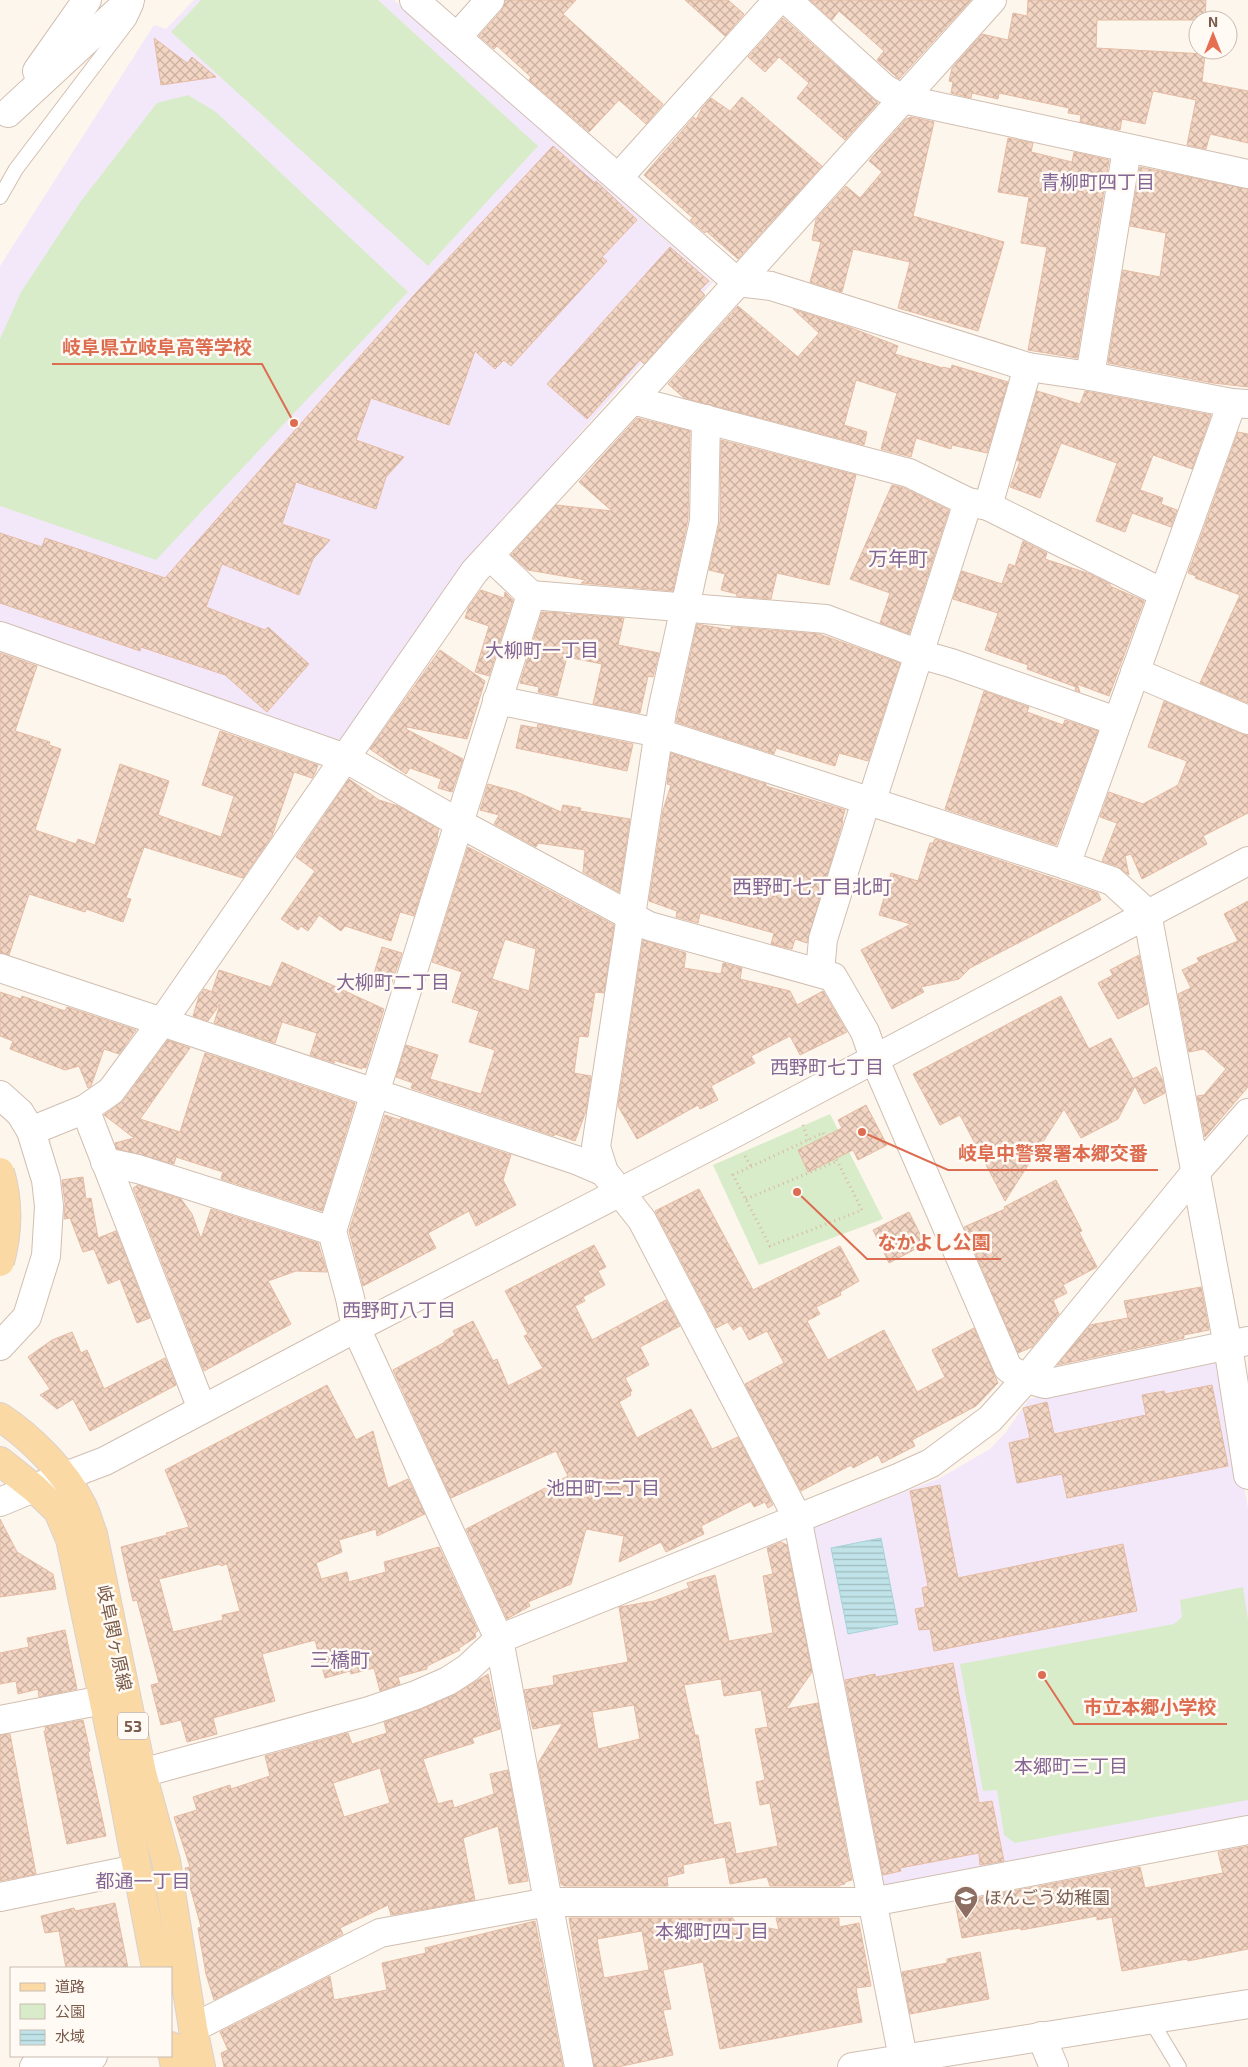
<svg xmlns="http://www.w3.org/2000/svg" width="1248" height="2067" font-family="'Exo 2','Noto Sans JP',sans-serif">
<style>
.education{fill:#f3e8fa}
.green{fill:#d8ecc9}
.water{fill:url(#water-rules);stroke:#a5d3da}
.building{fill:url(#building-cross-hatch);stroke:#e6bba3;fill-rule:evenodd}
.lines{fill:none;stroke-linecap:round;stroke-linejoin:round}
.service-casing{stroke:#d1beb0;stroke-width:16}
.minor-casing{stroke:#d1beb0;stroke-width:30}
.tertiary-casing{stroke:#d1beb0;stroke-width:30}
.primary-casing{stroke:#dad1cd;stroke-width:30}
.path{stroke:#d9b8a5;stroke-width:3;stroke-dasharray:1 4;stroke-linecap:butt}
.service{stroke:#fff;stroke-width:14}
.minor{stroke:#fff;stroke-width:28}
.tertiary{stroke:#fff;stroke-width:28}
.primary{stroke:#fbd9a5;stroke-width:28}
.primary-bridge-casing{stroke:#dad1cd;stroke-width:30;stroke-linecap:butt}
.primary-bridge{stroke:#fbd9a5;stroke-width:28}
.labels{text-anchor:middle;stroke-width:5;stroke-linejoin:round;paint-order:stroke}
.shield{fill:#fffaf3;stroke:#a28b7f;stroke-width:1}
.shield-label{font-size:16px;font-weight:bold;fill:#7a5c4d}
.street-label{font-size:18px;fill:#7a5c4d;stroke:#fffaf3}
.education-label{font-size:18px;fill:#785e54;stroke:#fffaf3;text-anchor:start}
.neighbourhood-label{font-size:19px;fill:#846695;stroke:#fffaf3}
.quarter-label{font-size:20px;fill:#846695;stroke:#fffaf3}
.leader{fill:none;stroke:#dc6d51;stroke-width:2}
.callout-dot{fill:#dc6d51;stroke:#fffaf3;stroke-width:2}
.callout-label{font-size:19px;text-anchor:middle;font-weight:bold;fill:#dc6d51;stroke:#fffaf3;stroke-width:5;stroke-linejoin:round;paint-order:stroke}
</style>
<defs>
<pattern id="water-rules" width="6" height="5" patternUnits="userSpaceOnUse" patternTransform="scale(1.25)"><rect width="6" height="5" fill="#bfe3e8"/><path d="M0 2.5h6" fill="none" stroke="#a0bbbe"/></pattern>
<pattern id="building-cross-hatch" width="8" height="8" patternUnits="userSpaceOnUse" patternTransform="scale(1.25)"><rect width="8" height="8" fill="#f3d5c3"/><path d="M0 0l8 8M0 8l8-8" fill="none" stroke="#cab0a1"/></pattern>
</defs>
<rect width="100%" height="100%" fill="#fdf6ec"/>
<!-- education -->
<g class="education">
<polygon points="194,0 394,0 713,282 465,564 343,742 330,747 0,632 0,266 154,25 166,29"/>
<polygon points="1215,1360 1222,1367 1248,1508 1248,1820 885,1892 875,1883 809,1530 940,1478 990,1449 1006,1432 1029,1399"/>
</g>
<!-- green -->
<g class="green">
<polygon points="201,0 378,0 538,146 428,266 171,32"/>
<polygon points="188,95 216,112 408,292 156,560 0,506 0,339 21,292 81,201 157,103"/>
<polygon points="830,1114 883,1219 759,1265 713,1165"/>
<polygon points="1243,1587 1248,1620 1248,1800 1015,1843 1004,1835 997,1790 983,1791 960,1664 1174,1624 1182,1617 1180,1600"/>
</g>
<!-- water -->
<polygon class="water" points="881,1538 898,1624 848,1634 831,1548"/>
<!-- building -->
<g class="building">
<polygon points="505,0 576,0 563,14 663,104 646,124 619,100 589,132 529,80 531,77 497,46 494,49 479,36 502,10"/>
<polygon points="685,0 728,0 744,14 725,36"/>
<polygon points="810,0 971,0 899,79 877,60 884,51 839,11 832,20"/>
<polygon points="1028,0 1206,0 1205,20 1097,20 1096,48 1205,54 1202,82 1248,91 1248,143 1210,134 1206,149 1187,145 1196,100 1153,91 1145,124 1122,119 1120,130 1080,122 1081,115 1068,113 1069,108 999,93 998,99 972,93 971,98 951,93 953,82 949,81 952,68 982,34 1008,40 1013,13 1027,16"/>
<polygon points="783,18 878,103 845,140 797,98 809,83 779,57 765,72 748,57"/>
<polygon points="154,38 187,63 192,57 216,77 161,85"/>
<polygon points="742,97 822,166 738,259 706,231 705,233 690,220 693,218 644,175 694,117 696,120 702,108 711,98 730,111"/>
<polygon points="911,117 934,122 913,216 1004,242 978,331 898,308 910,262 853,249 842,292 810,282 821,242 812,240 816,219 846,186 860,198 882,172 869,161 906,119"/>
<polygon points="1008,138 1033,143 1031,152 1072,162 1074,152 1109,160 1077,358 1028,350 1047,247 1021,243 1029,197 998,192"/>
<polygon points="553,146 595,183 596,181 637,220 602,257 607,261 511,366 504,360 495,369 475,351 449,425 371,398 356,440 404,457 386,477 376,509 296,482 282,524 330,540 313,559 299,595 222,564 206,607 265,630 268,627 309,664 267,712 225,675 141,647 140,651 0,603 0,533 42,547 45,538 165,578 414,295"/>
<polygon points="1140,167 1248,189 1248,387 1213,383 1108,363 1123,270 1160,277 1166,233 1130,226"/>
<polygon points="670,247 709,281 700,290 705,295 644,364 640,360 587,419 547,384"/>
<polygon points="738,306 798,357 819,333 793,309 849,327 898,346 895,354 943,368 943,367 951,369 952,365 1008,382 987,453 952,445 951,449 916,438 911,457 881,449 897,393 856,380 844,425 867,432 864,445 684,398 668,384"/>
<polygon points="1037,391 1080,404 1085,391 1211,415 1192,469 1153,455 1140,490 1163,498 1161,504 1177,510 1171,527 1132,513 1125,532 1096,521 1117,463 1061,443 1040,498 1010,487 1020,461 1017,461"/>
<polygon points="637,418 690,431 688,519 673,591 581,583 586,580 528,570 511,555 556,505 612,511 579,482"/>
<polygon points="1238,432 1248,434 1248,703 1200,683 1240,595 1195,578 1196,576 1188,573"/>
<polygon points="721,440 856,475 829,585 777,573 771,599 736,596 737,594 721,590 725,574 709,570 720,521"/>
<polygon points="892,485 904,488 949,510 909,634 880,623 890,593 850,579"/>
<polygon points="1023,541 1047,553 1045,559 1090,574 1110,584 1110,586 1144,601 1109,696 1077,684 1080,692 1075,690 1076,687 1027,669 1028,665 985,650 998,613 953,599 962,571 1002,584 1009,564 1015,566"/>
<polygon points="481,590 504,598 505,592 513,600 489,676 475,672 489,626 465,618 469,606"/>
<polygon points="542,612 563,613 573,617 570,614 624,618 618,645 659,653 653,677 648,676 640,713 593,704 602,664 567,657 557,696 538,692 539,687 520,683"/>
<polygon points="697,624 731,630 731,627 819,634 900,663 868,761 839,753 835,766 776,748 774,754 676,722"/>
<polygon points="440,650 485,681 467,739 407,727 406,729 463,759 452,792 438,788 441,779 410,768 406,774 370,749"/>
<polygon points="0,653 37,666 15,731 50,742 49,745 61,749 35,830 76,844 78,839 95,845 120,764 169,781 158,815 221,837 234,796 202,785 220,731 318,765 315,773 312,778 294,772 272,836 243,878 144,847 126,898 131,899 123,922 86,909 85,912 29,894 9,955 0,953"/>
<polygon points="984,691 1029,707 1027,712 1063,725 1065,720 1098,731 1056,845 945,809"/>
<polygon points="1164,701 1242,734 1248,735 1248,813 1203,836 1207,844 1142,879 1131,854 1125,856 1129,875 1117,866 1102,861 1117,823 1100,817 1109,792 1143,804 1178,785 1187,761 1148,747"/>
<polygon points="538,724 633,744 627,771 516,748 521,725 537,728"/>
<polygon points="671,753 766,784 766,786 845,810 842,821 843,821 807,943 795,939 792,949 771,944 774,933 700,913 698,923 676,917 677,911 649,901 663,810 671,785 667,784"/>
<polygon points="349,779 379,800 398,806 439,829 437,836 438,837 414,916 400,912 391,941 345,926 341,931 319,915 308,931 301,926 298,930 281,919 315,871 296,857"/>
<polygon points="488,784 517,792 561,812 563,805 581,808 580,811 630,819 619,892 583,872 585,850 538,843 536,847 494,824 499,815 480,810"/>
<polygon points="935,839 1098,893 1101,900 970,968 959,979 921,987 924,992 892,1009 861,950 911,924 879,915 891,873 918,881 930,843 933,843"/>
<path d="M468,847l146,78 -10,68 -9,-1 -7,45 -9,-1 -5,37 17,3 -5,35 -11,30 -20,-7 -1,2 -143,-48 2,-5 -17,-6 10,-32 32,10 -8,24 51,15 14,-44 -26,-8 10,-31 -27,-9 10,-30 -30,-10zM505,939l31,10 -7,42 -37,-12z"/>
<polygon points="1248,901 1248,1087 1205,1137 1197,1096 1204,1095 1226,1069 1204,1049 1189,1052 1178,994 1191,988 1182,970 1199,962 1197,958 1238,941 1224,914"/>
<polygon points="643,940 686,953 684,968 721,974 723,963 742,968 740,979 790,991 797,1005 823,991 847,1032 800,1055 790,1036 751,1056 755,1063 711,1086 718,1100 700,1109 698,1105 637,1139 618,1106"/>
<polygon points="382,947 402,953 389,991 372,980"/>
<polygon points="1139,955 1148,1004 1118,1019 1098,983 1113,975 1110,970"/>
<polygon points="282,962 384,1009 366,1068 362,1067 362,1069 333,1060 335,1063 310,1055 317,1033 282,1022 275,1043 214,1023 220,1004 208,1021 193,1016 199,996 204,989 216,993 212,991 219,970 271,987"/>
<polygon points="0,992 21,999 22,996 65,1011 67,1007 136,1030 119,1054 104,1049 91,1086 88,1088 79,1066 65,1070 10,1049 13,1041 0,1036"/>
<polygon points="1061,996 1089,1049 1111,1038 1133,1079 1156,1067 1162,1079 1165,1093 1144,1104 1135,1086 1118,1119 1081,1138 1064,1109 1005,1201 960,1115 940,1125 913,1074"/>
<polygon points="168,1040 190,1048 140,1119 180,1132 205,1053 355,1103 322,1211 221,1179 223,1172 176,1157 174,1164 117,1149 115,1143 134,1138 104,1115 123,1101"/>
<polygon points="866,1105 887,1145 858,1160 853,1150 808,1172 798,1150 842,1128 838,1120"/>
<polygon points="385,1115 400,1120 401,1118 511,1155 503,1180 516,1205 476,1226 469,1211 428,1233 436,1248 363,1286 349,1231"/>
<polygon points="83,1177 86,1199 91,1198 98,1238 116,1231 150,1318 137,1323 120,1279 108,1284 94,1249 83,1252 70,1218 64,1219 65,1204 62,1180"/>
<polygon points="1056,1180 1082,1231 1079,1232 1097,1267 1063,1285 1067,1293 1053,1300 1059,1314 1032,1347 1018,1353 964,1227 1005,1209 1004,1207"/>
<polygon points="138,1185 181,1199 192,1214 201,1239 211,1209 318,1243 327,1272 296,1271 268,1281 291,1324 204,1371 133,1188"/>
<polygon points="699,1189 753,1290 840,1246 859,1281 840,1292 841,1295 816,1307 820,1314 807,1321 828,1360 884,1330 917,1392 945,1377 932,1350 974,1328 998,1383 976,1406 912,1440 915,1446 882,1463 878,1455 853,1468 851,1465 801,1491 745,1384 784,1363 767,1331 749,1340 741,1325 733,1330 728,1322 716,1328 655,1211"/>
<polygon points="909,1212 925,1244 889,1263 873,1230"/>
<polygon points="594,1245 606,1267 598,1271 605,1285 583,1297 585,1301 575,1306 592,1340 666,1300 680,1326 640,1347 649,1365 625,1378 632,1391 630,1392 631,1395 619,1402 637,1438 691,1409 712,1449 738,1437 773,1505 768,1508 765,1502 754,1507 751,1501 701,1526 704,1534 666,1552 661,1542 619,1562 624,1536 586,1529 571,1584 528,1602 530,1606 507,1619 466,1529 568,1476 556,1451 451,1498 393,1370 445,1342 445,1341 455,1335 453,1331 473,1321 493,1361 497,1359 508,1386 543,1368 524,1336 528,1334 505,1291"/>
<polygon points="1201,1287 1209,1330 1184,1335 1184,1338 1057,1365 1090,1325 1128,1318 1124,1301"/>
<polygon points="72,1332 81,1353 87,1350 104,1389 165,1358 176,1385 90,1431 73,1399 57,1409 40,1395 50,1389 28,1357 52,1340"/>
<path d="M327,1385l29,55 17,-9 15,57 20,-9 17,35 -48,22 -1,-7 -37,11 3,12 -26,11 5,16 26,-7 2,10 37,-10 -2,-10 55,-15 39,84 -3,2 1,4 -17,11 1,2 -33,16v3l-29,8 2,7 -20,7 -6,-23 -23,6 -1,-3 -25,7 -10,-38 -53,14 13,47 -62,17 4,16 -30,8 -6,-22 -20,5 -10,-40 8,-2 -22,-83 -4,1 -12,-54 46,-12 -1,-2 23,-6 -24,-57zM220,1564l1,2 6,-2 13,47 -18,4 1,5 -50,12 -14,-53z"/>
<polygon points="1212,1385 1228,1466 1067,1498 1062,1474 1017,1483 1009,1443 1030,1438 1023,1408 1047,1402 1054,1434 1146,1415 1142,1395 1164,1391 1165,1394"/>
<polygon points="940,1485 958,1578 1123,1544 1137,1611 934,1651 930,1629 919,1630 915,1609 925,1607 922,1588 928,1586 910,1491"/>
<polygon points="0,1519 17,1552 53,1574 56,1589 0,1597"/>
<path d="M781,1542l6,3 25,127 -26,37 32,-6 34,177 -7,2v2l-5,1v1h-70l-3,-9 -37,7 -5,-27 -42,8 1,8 -17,4 1,9h-104l-3,-2 -23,-121 25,-40 -30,6 -9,-39 30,-5 -1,-9 75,-14 -9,-55 35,-6 35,-13 -2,-5 28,-8 14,66 44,-8 -10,-57 10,-2 -6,-26zM721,1679l3,17 37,-6 7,37 -13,2 10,51 -9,2 4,23 10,-2 8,43 -42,8 -6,-32 -16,3 -16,-90h-3l-11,-50zM634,1705l6,34 -42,10 -6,-37z"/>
<polygon points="65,1630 77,1689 39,1697 38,1689 18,1694 16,1681 0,1684 0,1653 29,1647 27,1638"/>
<polygon points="953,1663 979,1803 992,1801 1004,1861 980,1865 979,1853 900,1868 901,1871 883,1875 845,1680 875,1674 876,1677"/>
<path d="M488,1674l12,55 -28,9 2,5 -51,16 15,45 14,-4 2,8 40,-14 -4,-20 18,-4 20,111 -19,3 -11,-58 -35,12 12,62 -84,15 -3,-10 -48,23 3,6 -129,66 -8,-26 -8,-46 3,-1 -16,-59 5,-1 -16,-50 23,-7 -4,-13 37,-12 1,4 39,-13 -5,-20 83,-23 4,11 35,-11 -3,-11 38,-13 32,-14zM380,1768l10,35 -46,14 -11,-34z"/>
<polygon points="83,1720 90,1751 88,1752 106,1836 67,1844 44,1731 46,1731 45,1727"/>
<polygon points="10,1734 36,1874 0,1881 0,1735"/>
<polygon points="1248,1846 1248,1949 1188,1961 1187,1959 1122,1971 1112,1917 1097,1920 1097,1916 1021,1930 1020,1928 962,1938 955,1902 1140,1867 1145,1888 1223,1873 1218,1852"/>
<polygon points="115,1903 128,1968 66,1968 59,1931 45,1933 41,1916 74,1908 75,1911"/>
<path d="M569,1918h164l1,3 45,9 -3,-12h63v9l20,-4 12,63 -15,2 6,34 -142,27 -17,-87 -40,8 8,39 -8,1 10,45 -55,12h-24zM642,1931l7,39 -45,8 -7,-39z"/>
<polygon points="535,1921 563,2067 224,2067 221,2053 228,2050 220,2032 330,1976 334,2000 387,1990 382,1963 426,1953 425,1948"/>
<polygon points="980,1952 989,1999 910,2014 902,1972 947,1963 947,1959"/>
</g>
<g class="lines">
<defs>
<g id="service">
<polyline points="0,197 16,169 129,20 136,5"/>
<polyline points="1150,2019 1179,2067"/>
</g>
<g id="minor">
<polyline points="414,0 737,282 771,286 1028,367 1090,376 1232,403 1248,404"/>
<polyline points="787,0 884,88 903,99 1248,174"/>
<polyline points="457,37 490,0"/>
<polyline points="37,71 87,0"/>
<polyline points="8,113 130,0"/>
<polyline points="618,178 778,0"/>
<polyline points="1090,376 1127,149"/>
<polyline points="632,400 909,473 968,502 988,506 1163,593"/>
<polyline points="706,419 704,521 662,711 596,1147 604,1172 642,1220 797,1517 903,2058"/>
<polyline points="988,506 1028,367"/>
<polyline points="490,556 531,595 826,619 919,654 951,663 1116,721"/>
<polyline points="531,595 459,823 649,926 833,977 865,1032 874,1058 1008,1368 1026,1379 1045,1384 1248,1341"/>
<polyline points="0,636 345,758 459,823 332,1231 350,1298 356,1328 499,1639 579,2067"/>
<polyline points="1135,672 1248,720"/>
<polyline points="497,700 659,733 1066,865 1112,881 1147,913 1228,1346 1248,1475"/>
<polyline points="871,803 968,502"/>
<polyline points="1066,865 1232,403"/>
<polyline points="0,968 576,1160 604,1172"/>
<polyline points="820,972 823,939 866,801"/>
<polyline points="0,1095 20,1113 31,1131 46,1180 49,1206 46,1256 27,1317 0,1346"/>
<polyline points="85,1109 202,1409"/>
<polyline points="31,1131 85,1109 111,1091 162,1022 474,572 632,400 992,0"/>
<polyline points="105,1162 138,1169 332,1231"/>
<polyline points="0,1502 34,1488"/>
<polyline points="0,1720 103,1700"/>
<polyline points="120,1779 369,1711 416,1695 448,1681 468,1668 499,1639 898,1478 931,1463 990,1419 1026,1379 1195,1173 1248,1113"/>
<polyline points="0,1897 136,1869"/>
<polyline points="193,2028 380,1933 548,1902 872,1902 1248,1830"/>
<polyline points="1041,2036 1054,2067"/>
<polyline points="34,2067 93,2056"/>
</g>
<g id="tertiary">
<polyline points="34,1488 105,1461 356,1328 733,1134 1248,861"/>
<polyline points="852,2067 1248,2004"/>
</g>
<g id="primary">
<path d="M0,1417c31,20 65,55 82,88 5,9 7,20 11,29l49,239 24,88 27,167 8,39"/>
<polyline points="0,1461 34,1488 58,1511 70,1539 120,1779 156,1968"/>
<polyline points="171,2046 175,2067"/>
</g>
</defs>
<!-- service casing -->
<use href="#service" class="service-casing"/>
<!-- minor casing -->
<use href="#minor" class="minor-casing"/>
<!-- tertiary casing -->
<use href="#tertiary" class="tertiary-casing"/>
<!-- primary casing -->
<use href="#primary" class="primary-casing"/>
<!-- path -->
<g class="path">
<polyline points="803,1125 808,1140"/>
<polygon points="823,1133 862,1210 770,1246 733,1175"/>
<polyline points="745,1156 751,1166"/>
<polyline points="746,1199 837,1161"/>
</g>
<!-- service -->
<use href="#service" class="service"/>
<!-- minor -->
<use href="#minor" class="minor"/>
<!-- tertiary -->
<use href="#tertiary" class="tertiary"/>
<!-- primary -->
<use href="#primary" class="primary"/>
<defs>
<path id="primary-bridge" d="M0,1172c9,30 8,60 0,90"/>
</defs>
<!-- primary-bridge casing -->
<use href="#primary-bridge" class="primary-bridge-casing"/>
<!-- primary-bridge -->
<use href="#primary-bridge" class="primary-bridge"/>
</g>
<!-- icons -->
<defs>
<symbol id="school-pin" viewBox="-11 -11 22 30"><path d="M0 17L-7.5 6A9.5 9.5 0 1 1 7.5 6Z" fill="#8d6e63" stroke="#fffaf3"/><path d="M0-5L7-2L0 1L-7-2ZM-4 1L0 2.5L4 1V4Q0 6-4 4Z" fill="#fff"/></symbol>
</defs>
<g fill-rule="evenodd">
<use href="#school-pin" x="952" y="1884" width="28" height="38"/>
</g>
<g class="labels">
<!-- shield labels -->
<rect class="shield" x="118" y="1712.5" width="30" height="27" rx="4"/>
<g class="shield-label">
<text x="133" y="1732">53</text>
</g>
<!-- street labels -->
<g class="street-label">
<text transform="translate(114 1638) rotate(78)" y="6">岐阜関ヶ原線</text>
</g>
<!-- education labels -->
<g class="education-label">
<text x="984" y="1904">ほんごう幼稚園</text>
</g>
<!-- neighbourhood labels -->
<g class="neighbourhood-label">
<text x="1098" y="189">青柳町四丁目</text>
<text x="542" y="657">大柳町一丁目</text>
<text x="393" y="989">大柳町二丁目</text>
<text x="827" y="1074">西野町七丁目</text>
<text x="399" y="1317">西野町八丁目</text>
<text x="603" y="1495">池田町二丁目</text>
<text x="1071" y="1773">本郷町三丁目</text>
<text x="143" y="1888">都通一丁目</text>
<text x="712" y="1938">本郷町四丁目</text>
</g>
<!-- quarter labels -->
<g class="quarter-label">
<text x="898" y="566">万年町</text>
<text x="812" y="894">西野町七丁目北町</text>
<text x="340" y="1667">三橋町</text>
</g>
</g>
<!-- callouts -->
<path class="leader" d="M294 423L262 364H52M862 1132L948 1170H1158M797 1192L867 1259H1001M1042 1675L1074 1724H1227"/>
<g class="callout-dot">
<circle cx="294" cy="423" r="5"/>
<circle cx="862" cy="1132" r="5"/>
<circle cx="797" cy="1192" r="5"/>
<circle cx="1042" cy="1675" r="5"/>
</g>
<g class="callout-label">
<text x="157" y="354">岐阜県立岐阜高等学校</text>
<text x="1053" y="1160">岐阜中警察署本郷交番</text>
<text x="934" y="1249">なかよし公園</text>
<text x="1150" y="1714">市立本郷小学校</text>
</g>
<!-- legend -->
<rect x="10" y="1967" width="162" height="90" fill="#fffaf3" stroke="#cabbb1"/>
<rect x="20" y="1983" width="25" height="8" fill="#fbd9a5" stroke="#cabbb1"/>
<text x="55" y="1992" font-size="15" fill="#7a5c4d">道路</text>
<rect x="20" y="2004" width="25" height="15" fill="#d8ecc9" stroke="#cabbb1"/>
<text x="55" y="2017" font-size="15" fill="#7a5c4d">公園</text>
<rect x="20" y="2030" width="25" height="15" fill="url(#water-rules)" stroke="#cabbb1"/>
<text x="55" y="2042" font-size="15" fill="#7a5c4d">水域</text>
<!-- north arrow -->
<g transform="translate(1213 35)"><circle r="24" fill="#fffaf3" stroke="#cabbb1"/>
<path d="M0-4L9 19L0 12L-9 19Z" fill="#e76f51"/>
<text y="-8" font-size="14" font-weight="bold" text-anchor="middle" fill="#7a5c4d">N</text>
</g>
</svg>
